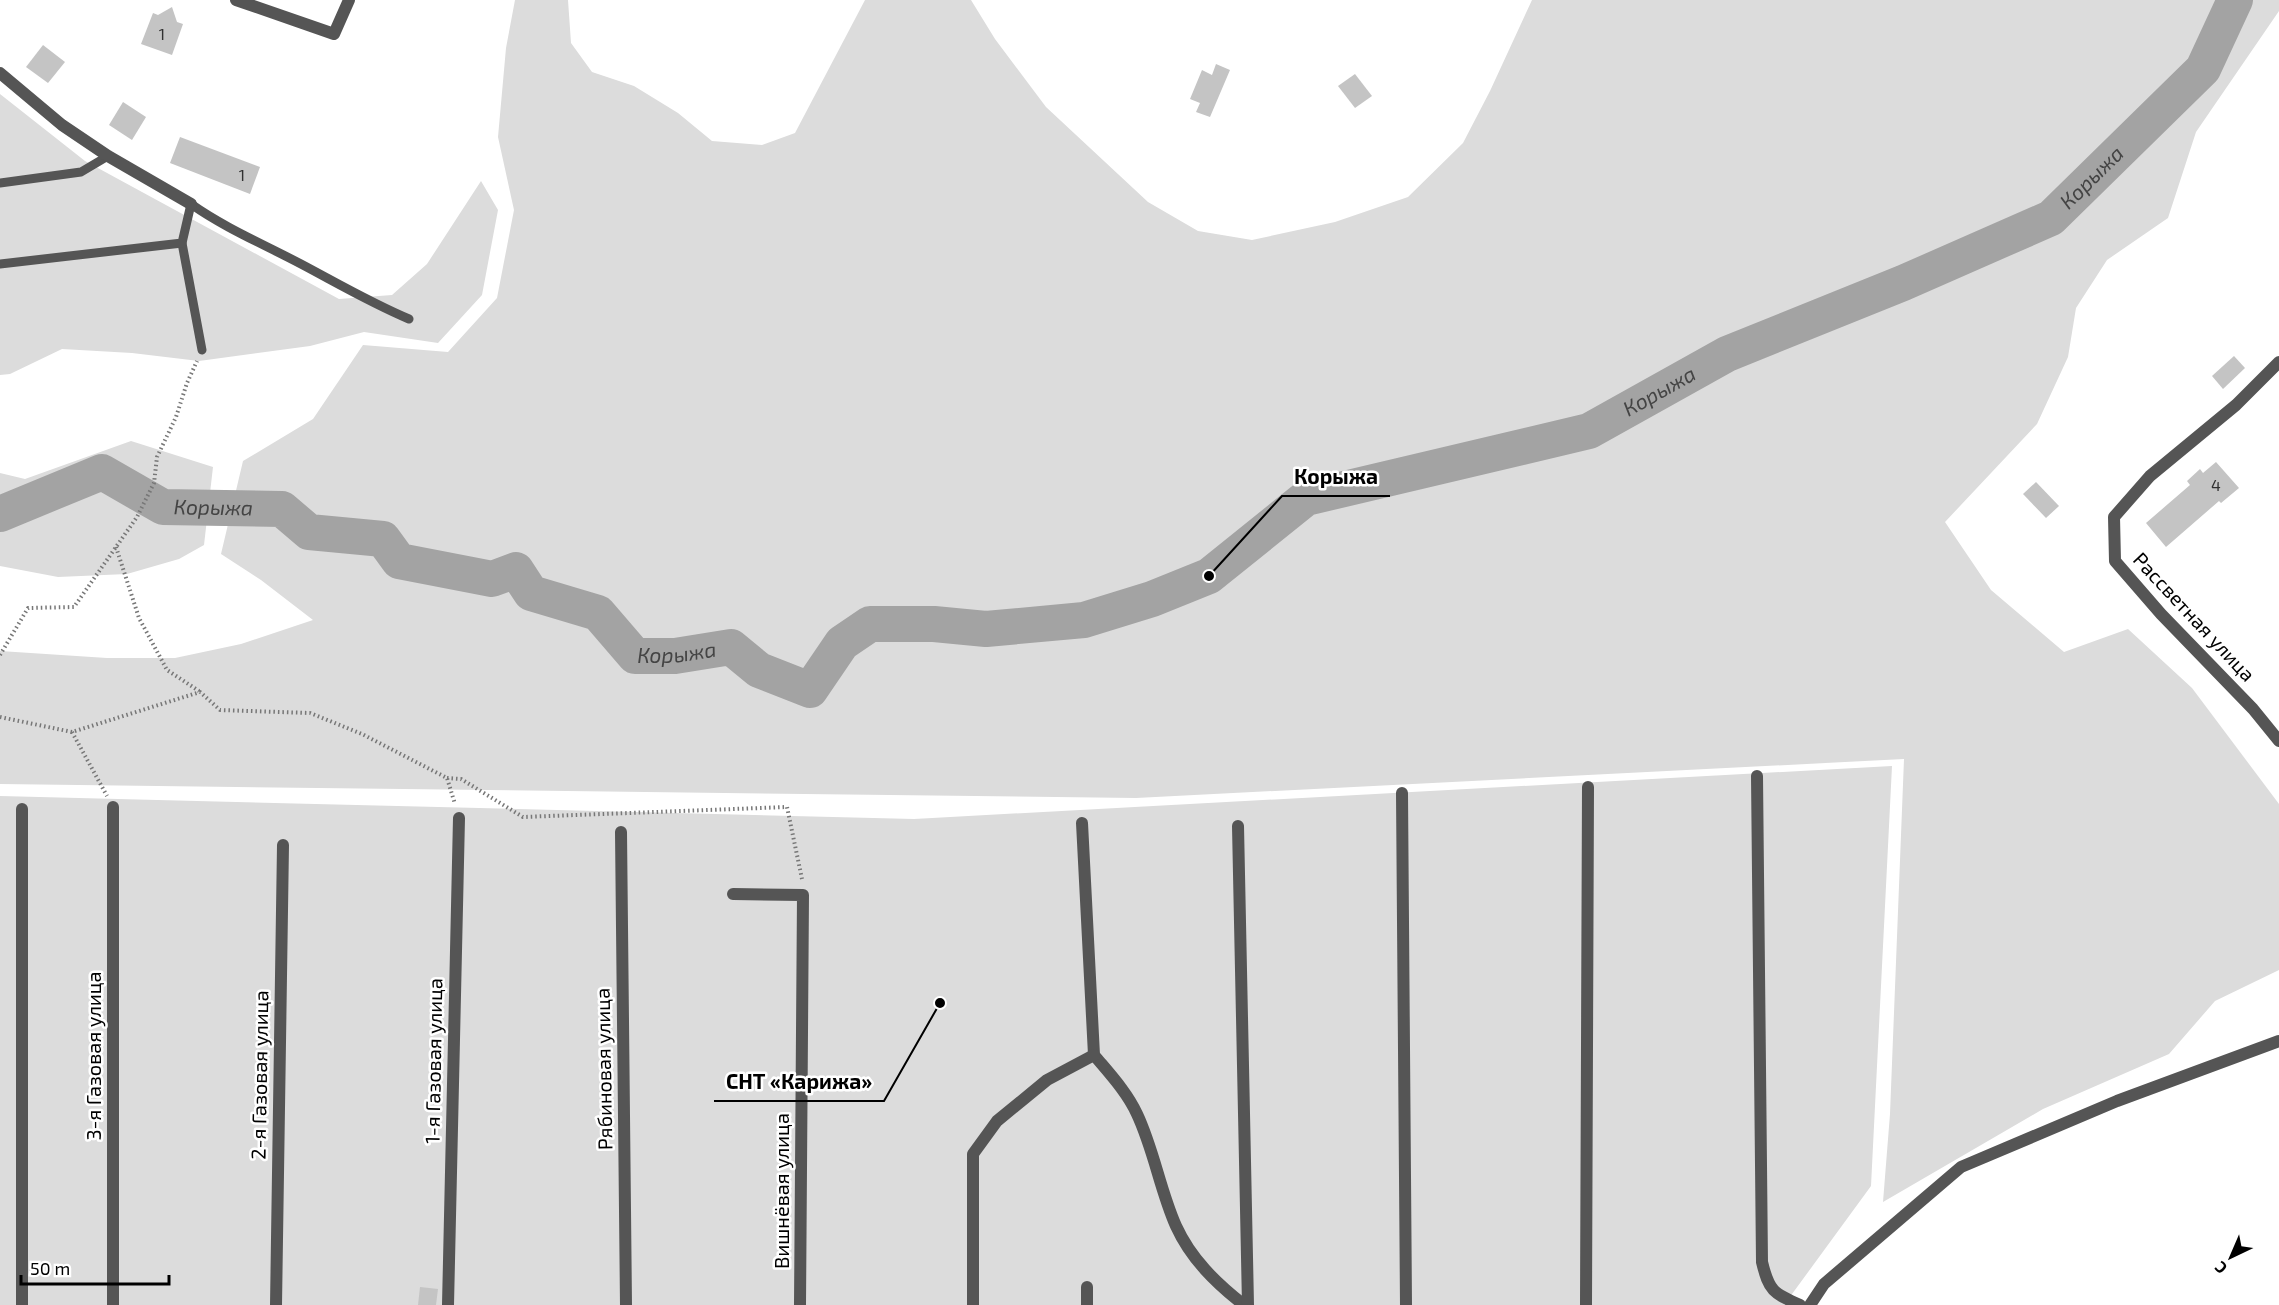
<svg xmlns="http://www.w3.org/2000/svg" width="2279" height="1305" font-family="'Exo 2',sans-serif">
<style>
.green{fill:#dcdcdc}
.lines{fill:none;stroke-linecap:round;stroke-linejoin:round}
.river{stroke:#a3a3a3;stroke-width:36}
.building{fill:#c4c4c4}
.path{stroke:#777;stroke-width:4;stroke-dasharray:1.5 3;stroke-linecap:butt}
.service{stroke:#555;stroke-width:9}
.minor{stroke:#555;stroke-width:12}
.tertiary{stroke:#555;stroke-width:12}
.labels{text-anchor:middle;stroke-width:5;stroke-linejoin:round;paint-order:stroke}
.number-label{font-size:16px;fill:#313131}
.street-label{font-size:20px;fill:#000;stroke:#fff}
.water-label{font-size:21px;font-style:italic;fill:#444;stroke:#fff}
.leader{fill:none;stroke:#000;stroke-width:2}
.callout-dot{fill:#000;stroke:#fff;stroke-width:2}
.callout-label{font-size:21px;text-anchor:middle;font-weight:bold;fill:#000;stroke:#fff;stroke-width:5;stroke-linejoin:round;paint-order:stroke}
</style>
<rect width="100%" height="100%" fill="#fff"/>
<!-- green -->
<g class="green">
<polygon points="515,0 568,0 571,43 592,72 634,86 678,113 712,141 762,145 795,133 865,0 971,0 995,39 1046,107 1148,202 1198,231 1252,240 1335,222 1408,197 1463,143 1490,91 1532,0 2279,0 2279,11 2196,132 2168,218 2107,260 2076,308 2068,357 2037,424 1945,522 1991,590 2064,652 2128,629 2192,688 2279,804 2279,970 2215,1001 2169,1054 2043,1109 1883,1202 1890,1114 1904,759 1136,798 0,784 0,651 107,658 175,658 241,644 313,620 261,580 221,554 243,461 313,419 363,345 448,352 497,298 514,210 498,137 506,48"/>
<polygon points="0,94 85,161 339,299 392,295 427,264 481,181 498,210 482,295 438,343 364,332 310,346 199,361 132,353 62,349 10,374 0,375"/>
<polygon points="131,441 213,467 204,545 179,559 127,574 58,577 0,566 0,473 25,479"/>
<polygon points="1892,766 1871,1186 1784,1305 0,1305 0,796 914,819"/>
</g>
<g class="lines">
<!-- river -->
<path class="river" id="s1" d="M0,514l102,-42 61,35 119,2 27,23 74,7 16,22 93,18 24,-9 15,23 67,20 37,43h40l56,-9 28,23 51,20 32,-47 28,-19h64l52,5 98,-9 68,-21 57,-23 97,-78 283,-67 138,-77 176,-71 148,-65 152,-149 32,-69"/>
</g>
<!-- building -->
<g class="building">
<polygon points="172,7 177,22 183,24 172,55 141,44 153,13 158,15"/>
<polygon points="43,45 65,62 48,83 26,67"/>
<polygon points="1216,64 1230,70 1210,117 1196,112 1200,103 1190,99 1202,70 1212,75"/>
<polygon points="1355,74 1372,96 1355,108 1338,86"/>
<polygon points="123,102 146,117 132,140 109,125"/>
<polygon points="180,137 260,167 250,194 170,163"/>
<polygon points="2234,356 2245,368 2223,389 2212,376"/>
<polygon points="2216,462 2239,488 2221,503 2219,501 2166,547 2146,523 2190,485 2187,481 2200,469 2203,473"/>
<polygon points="2036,482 2059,506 2046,518 2023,494"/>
<polygon points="420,1287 438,1289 436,1305 418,1305"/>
</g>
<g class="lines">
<!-- path -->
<g class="path">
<polyline points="116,547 139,618 167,670 199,691"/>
<polyline points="0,655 28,608 74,607 137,517 154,483 157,457 176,417 187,383 197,361"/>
<polyline points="0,717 72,732 200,692 220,710 310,713 362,734 447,778 455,804"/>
<polyline points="72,732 107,796"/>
<polyline points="447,778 461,779 523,817 787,807 802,879"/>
</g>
<!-- service -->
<g class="service">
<polyline points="0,183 81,172 108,156"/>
<polyline points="182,243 202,350"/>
<path d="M0,264l182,-21 9,-39c34,24 72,40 110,60 36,19 70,39 108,55"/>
</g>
<!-- minor -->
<g class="minor">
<polyline points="236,0 334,34 349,0"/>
<polyline points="0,73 62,125 108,156 191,204"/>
<polyline points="2279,362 2236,405 2150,476 2114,517 2115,561 2161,614 2253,709 2279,741"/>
<path d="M1757,776l5,486c7,29 11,31 38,43"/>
<polyline points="1402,793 1406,1305"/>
<path d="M1082,823l12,232c15,18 33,37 43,59 17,36 23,76 39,112 15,33 40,57 68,79"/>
<polyline points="1238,826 1248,1305"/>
<polyline points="621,832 626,1305"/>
<polyline points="733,894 803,895 800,1305"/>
<polyline points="1087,1287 1087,1305"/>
<polyline points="22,1305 22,809"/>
<polyline points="113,1305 113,807"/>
<polyline points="276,1305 283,845"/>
<polyline points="448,1305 459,818"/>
<polyline points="973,1305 973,1154 997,1121 1047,1080 1094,1055"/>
<polyline points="1586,1305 1588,787"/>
</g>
<!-- tertiary -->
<polyline class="tertiary" points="1810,1305 1824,1284 1961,1167 2117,1101 2279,1041"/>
</g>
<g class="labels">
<!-- number labels -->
<g class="number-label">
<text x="162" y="40">1</text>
<text x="242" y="181">1</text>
<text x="2216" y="491">4</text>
</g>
<!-- street labels -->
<g class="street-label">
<text transform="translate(2194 617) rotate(47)" y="7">Рассветная улица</text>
<text transform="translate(94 1056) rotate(-90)" y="7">3-я Газовая улица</text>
<text transform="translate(434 1061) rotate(-89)" y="7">1-я Газовая улица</text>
<text transform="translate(604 1069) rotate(-91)" y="7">Рябиновая улица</text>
<text transform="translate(260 1075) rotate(-89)" y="7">2-я Газовая улица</text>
<text transform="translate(782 1191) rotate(-90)" y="7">Вишнёвая улица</text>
</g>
<!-- water labels -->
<g class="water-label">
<text dy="7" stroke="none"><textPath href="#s1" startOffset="2319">Корыжа</textPath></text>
<text dy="7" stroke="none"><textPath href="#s1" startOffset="1833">Корыжа</textPath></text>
<text dy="7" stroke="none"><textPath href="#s1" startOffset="231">Корыжа</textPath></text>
<text dy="7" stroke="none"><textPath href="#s1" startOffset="753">Корыжа</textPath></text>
</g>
</g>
<!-- callouts -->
<path class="leader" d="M1209 576L1282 496H1390M940 1003L884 1101H714"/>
<g class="callout-dot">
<circle cx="1209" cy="576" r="6"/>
<circle cx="940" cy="1003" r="6"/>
</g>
<g class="callout-label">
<text x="1336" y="484">Корыжа</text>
<text x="799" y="1089">СНТ «Карижа»</text>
</g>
<!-- north arrow -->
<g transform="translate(2231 1257) rotate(224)" stroke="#ffffff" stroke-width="4.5" paint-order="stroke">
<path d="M0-4.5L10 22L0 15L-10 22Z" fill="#000000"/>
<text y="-9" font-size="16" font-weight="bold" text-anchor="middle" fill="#000000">С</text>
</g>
<!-- scale -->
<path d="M21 1275v9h148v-9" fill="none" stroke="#000000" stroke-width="3"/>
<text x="30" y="1275" font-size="18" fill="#000000" stroke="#ffffff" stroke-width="4.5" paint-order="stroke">50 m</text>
</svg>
